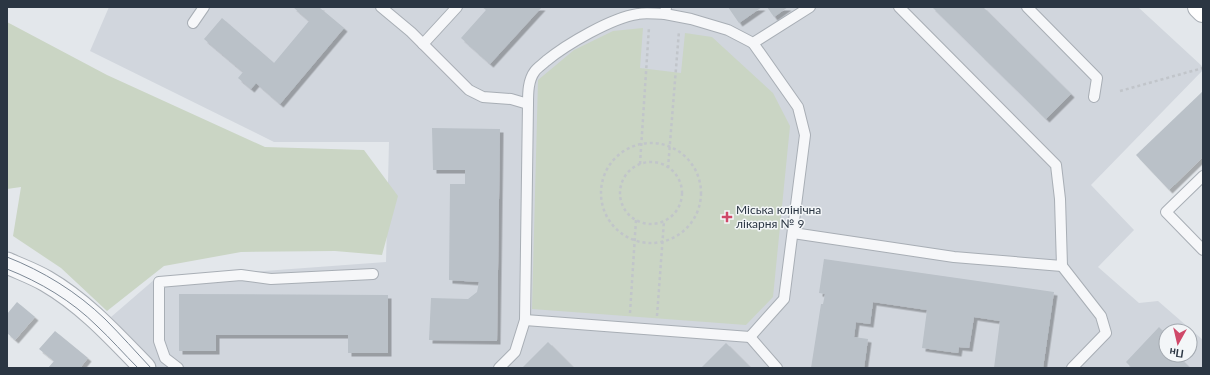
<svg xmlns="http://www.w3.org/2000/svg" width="1210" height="375" font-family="Lato,sans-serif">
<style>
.built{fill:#d1d6dd;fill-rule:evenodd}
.green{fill:#cad5c4}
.building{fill:#bac1c8;filter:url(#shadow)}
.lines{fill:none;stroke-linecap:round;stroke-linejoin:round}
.service-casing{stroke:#a8aeb5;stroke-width:12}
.minor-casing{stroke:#a8aeb5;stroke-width:23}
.secondary-casing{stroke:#a8aeb5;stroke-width:24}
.path{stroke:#c1c5ca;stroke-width:2.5;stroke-dasharray:3 3;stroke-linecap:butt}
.service{stroke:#f6f7f9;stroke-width:10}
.minor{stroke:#f6f7f9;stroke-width:21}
.secondary{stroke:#fff;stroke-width:22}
.tram{stroke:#7c8895;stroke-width:1}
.poi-dot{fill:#cf4969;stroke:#f3f6f8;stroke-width:1.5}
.labels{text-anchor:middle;stroke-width:3;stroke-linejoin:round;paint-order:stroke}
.poi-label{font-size:12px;fill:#2b3643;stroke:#f3f6f8;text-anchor:start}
</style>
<defs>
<filter id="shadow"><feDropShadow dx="3.5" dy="3.5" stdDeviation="0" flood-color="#0004"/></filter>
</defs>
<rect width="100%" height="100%" fill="#e3e7eb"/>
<!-- built -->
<path class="built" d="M109,7h1029l65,60v3l-112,115 43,45 -36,37 41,36 19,-2 45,39v28h-1047l-45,-51 44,-38 231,-17 3,-120h-115l-184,-91zM1166,331h24v24h-24z"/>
<!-- green -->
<g class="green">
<polygon points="7,22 107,75 265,147 364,150 398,196 382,255 335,251 241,252 164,266 107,311 61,268 13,236 21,187 7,189"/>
<polygon points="643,28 640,68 681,73 685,33 712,37 773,93 790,126 773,297 746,325 532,309 538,80 574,50 613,31"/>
</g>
<!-- building -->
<g class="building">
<polygon points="293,7 321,7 320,8 344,28 280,104 256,83 251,89 238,78 243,72 204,39 222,18 274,63 309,21"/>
<polygon points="482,7 542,7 490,64 461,38 486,10"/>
<polygon points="728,7 762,7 739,23"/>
<polygon points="767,7 788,7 774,17"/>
<polygon points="932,7 983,7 1071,94 1046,119"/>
<polygon points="1203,91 1203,157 1169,190 1136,155"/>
<polygon points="432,128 500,129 497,341 429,340 431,298 468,299 477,292 479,282 449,280 450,184 465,184 465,170 433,170"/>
<polygon points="824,259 1054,292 1043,368 994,368 1000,321 974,317 969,348 959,347 958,353 922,348 927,310 873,302 870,324 856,322 854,337 868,339 864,368 811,368 821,304 823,304 825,294 819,293"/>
<polygon points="179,294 388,295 388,353 348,353 348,335 216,335 216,351 179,351"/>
<polygon points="17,302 35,317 15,340 7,333 7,314"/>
<polygon points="1159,327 1166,334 1166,339 1163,342 1166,345 1166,355 1177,355 1190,368 1132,368 1126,362"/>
<polygon points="55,331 88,358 80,368 48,368 54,361 39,349"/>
<polygon points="548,342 574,368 522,368"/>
<polygon points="726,343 751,368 701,368"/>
</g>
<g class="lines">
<defs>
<g id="service">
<polyline points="381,7 411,32 469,90 483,97 511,99 528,104"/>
<polyline points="899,7 1056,165 1060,199 1062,266 1101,316 1106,333 1072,368"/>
<polyline points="1027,7 1097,78 1094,97"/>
<polyline points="665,14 691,19 728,30 753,43 810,7"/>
<polyline points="193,23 204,7"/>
<polyline points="423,44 457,7"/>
<polyline points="1203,176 1166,212 1203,250"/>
<polyline points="793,233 954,257 1062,266"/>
<polyline points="525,320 750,337 784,299 805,135 798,107 753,43"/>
<polyline points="750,337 777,368"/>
<polyline points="178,368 165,358 159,341 159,282 241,275 271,279 373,274"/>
<path d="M499,368l16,-16 10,-32 3,-216c0,-11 0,-24 7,-33 2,-3 8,-7 11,-10 21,-17 65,-43 92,-47 8,-2 18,0 27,0l1,-7"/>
</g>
<path id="minor" d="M7,263c13,6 27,11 39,18 38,22 68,55 99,87"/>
<polyline id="secondary" points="1199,7 1203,11"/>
</defs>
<!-- service casing -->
<use href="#service" class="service-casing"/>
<!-- minor casing -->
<use href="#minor" class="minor-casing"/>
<!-- secondary casing -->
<use href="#secondary" class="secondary-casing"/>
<!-- path -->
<g class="path">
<polyline points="1120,91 1203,68"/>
<circle cx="651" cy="193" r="50"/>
<circle cx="651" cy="193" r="31"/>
<polyline points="640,164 649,27"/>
<polyline points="668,168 679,31"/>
<polyline points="630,313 636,220"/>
<polyline points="657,316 664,221"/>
</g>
<!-- service -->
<use href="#service" class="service"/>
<!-- minor -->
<use href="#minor" class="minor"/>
<!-- secondary -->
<use href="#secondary" class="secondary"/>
<!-- tram -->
<g class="tram">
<path d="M7,257c36,14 70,35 98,62 16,16 31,33 46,49"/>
<path d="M7,269c33,13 65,32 90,57 14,13 27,28 41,42"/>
</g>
</g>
<!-- markers -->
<path class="poi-dot" d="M725 211h4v4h4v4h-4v4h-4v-4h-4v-4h4z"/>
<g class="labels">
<!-- poi labels -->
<g class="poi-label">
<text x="736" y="214">Міська клінічна<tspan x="736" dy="14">лікарня № 9</tspan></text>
</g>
</g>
<!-- border -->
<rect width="1210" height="375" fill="none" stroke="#2b3643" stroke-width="16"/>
<!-- north arrow -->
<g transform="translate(1178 343) rotate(188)"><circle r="19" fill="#f3f6f8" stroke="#a3a9b0"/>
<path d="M0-3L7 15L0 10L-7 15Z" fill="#cf4969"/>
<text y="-6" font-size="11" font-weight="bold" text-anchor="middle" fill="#2b3643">Пн</text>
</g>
</svg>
